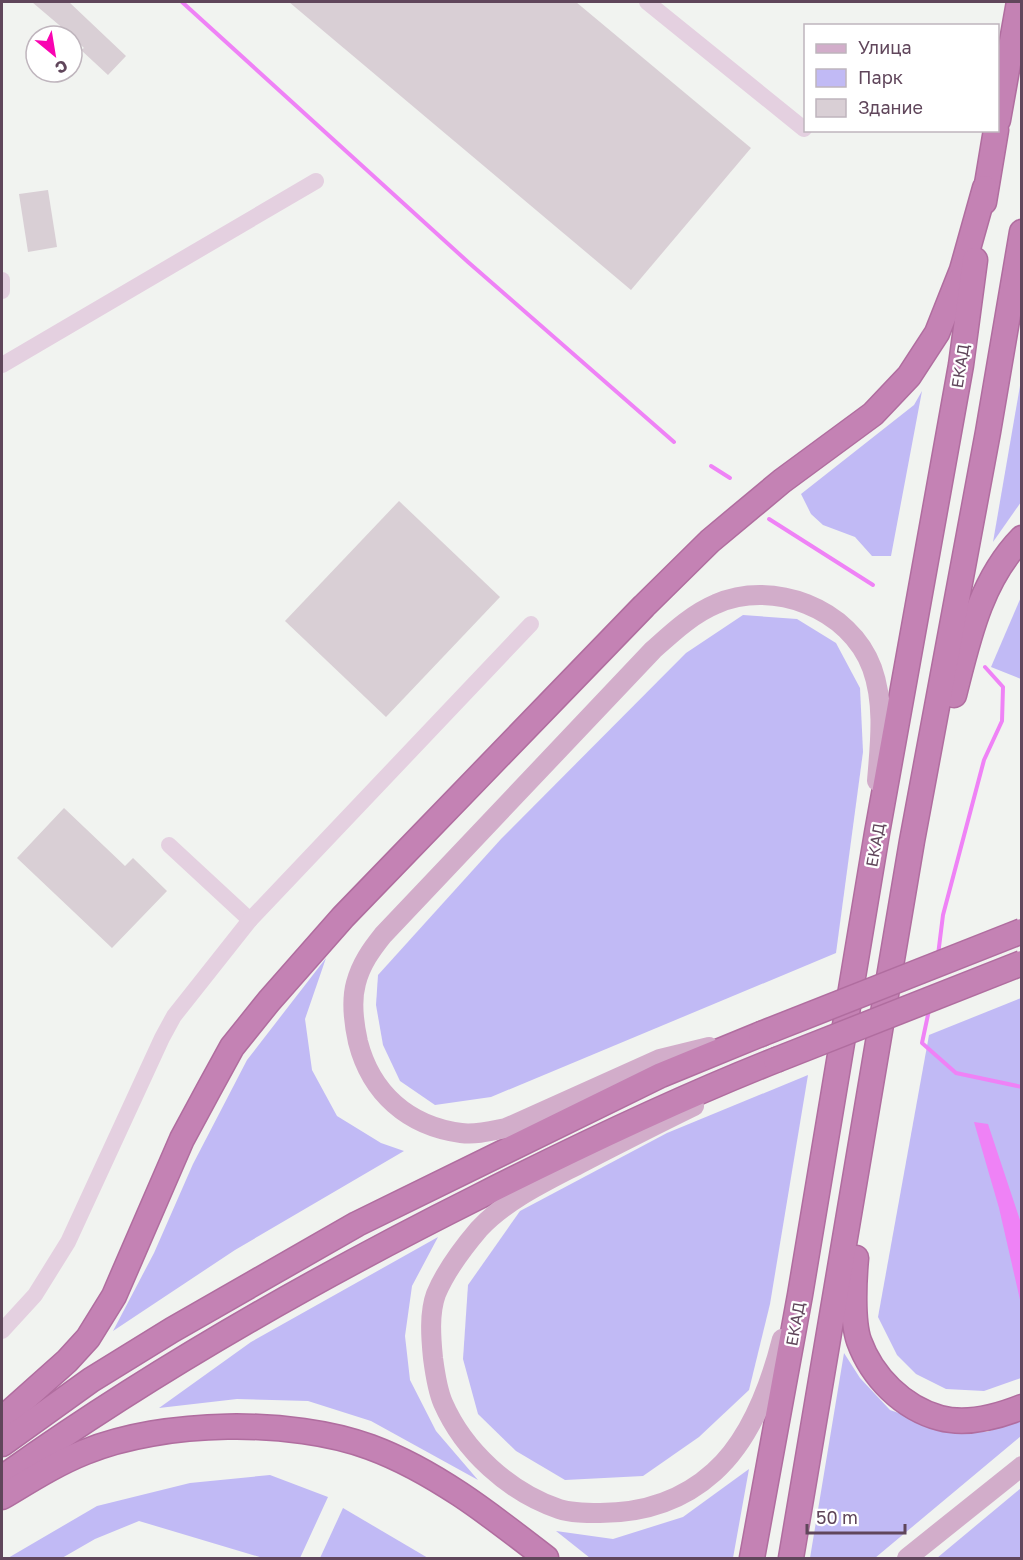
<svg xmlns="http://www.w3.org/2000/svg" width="1023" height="1560" font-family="'Golos Text',sans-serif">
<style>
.green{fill:#c1baf5}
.water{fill:#ef82f6}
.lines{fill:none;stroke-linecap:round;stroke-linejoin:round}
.stream{stroke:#ef82f6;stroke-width:4}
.building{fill:#d9cfd5}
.highway-casing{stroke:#b06d9f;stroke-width:27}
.minor{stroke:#e4d0e0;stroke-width:16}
.major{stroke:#d2adca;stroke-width:20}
.highway{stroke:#c482b4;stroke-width:24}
.highway-bridge-casing{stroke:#b06d9f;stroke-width:27;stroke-linecap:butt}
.highway-bridge{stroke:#c482b4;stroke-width:24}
.labels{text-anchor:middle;stroke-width:4.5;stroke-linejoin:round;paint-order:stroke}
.street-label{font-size:16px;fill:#60465b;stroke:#fff}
</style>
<rect width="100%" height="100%" fill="#f1f3f0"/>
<!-- green -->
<g class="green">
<polygon points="1021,380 1021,502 993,542"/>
<polygon points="922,391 891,556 872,556 855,537 823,525 811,514 801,494 914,405"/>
<polygon points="1021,597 1021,679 991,667"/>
<polygon points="743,615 797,619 836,643 860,688 863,752 836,953 491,1097 435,1105 400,1081 383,1045 376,1005 378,975 501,839 686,653"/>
<polygon points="326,958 305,1019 312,1070 337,1116 381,1143 404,1151 235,1250 113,1331 154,1253 193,1164 247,1060"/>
<polygon points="1021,998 1021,1378 984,1391 946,1389 916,1374 897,1355 878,1317 929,1035"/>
<polygon points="808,1075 770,1304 749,1390 699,1437 643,1476 565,1480 516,1451 478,1414 463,1359 468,1285 520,1211 667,1133"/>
<polygon points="438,1237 412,1286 405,1336 410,1380 436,1431 478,1480 371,1421 308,1401 237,1399 159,1408 251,1342"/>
<polygon points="844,1353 860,1378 890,1410 942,1428 987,1432 1021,1420 1021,1436 875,1558 810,1558"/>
<polygon points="749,1469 733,1558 590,1558 556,1531 613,1539 683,1517"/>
<polygon points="270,1475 328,1497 300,1558 263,1558 139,1521 95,1539 62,1558 8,1558 97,1506 190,1483"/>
<polygon points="1021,1488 1021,1558 937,1558"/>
<polygon points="343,1508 428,1558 320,1558"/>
</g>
<!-- water -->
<polygon class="water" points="974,1122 988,1124 1021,1223 1021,1304 999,1208"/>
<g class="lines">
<!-- stream -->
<g class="stream">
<polyline points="182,2 468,262 674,442"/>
<polyline points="711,466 730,478"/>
<polyline points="769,519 873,585"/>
<polyline points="938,955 943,915 984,760 1002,721 1003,687 985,667"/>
<polyline points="929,1010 922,1043 956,1073 1022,1087"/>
</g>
</g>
<!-- building -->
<g class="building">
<polygon points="32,2 69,2 126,56 108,75 81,50 84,48 72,36"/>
<polygon points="289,2 576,2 751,148 631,290"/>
<polygon points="48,190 57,247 28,252 19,194"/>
<polygon points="399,501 500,597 386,717 285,621"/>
<polygon points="64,808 125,866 133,858 167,891 112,948 17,858"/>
</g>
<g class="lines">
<defs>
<g id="highway">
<polyline points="998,120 1019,2"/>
<polyline points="984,202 996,130"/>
<path d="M954,695c14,-55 26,-114 68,-157"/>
<path d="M856,1258c-2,22 -4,63 3,83 13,36 44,67 81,77 26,7 57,-1 82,-11"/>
<polyline points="2,1419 67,1361 88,1338 114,1296 182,1139 209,1089 232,1047 269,1001 343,917 644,606 710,541 782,481 873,414 909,376 937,333 962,270 985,188"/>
<polyline points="2,1444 91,1380 172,1330 357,1224 661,1075 761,1034"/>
<path d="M2,1478c151,-108 312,-199 478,-282 97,-49 195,-96 296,-136"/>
<path d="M2,1497c27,-16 53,-33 83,-45 78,-32 207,-34 285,-5 65,24 122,69 176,111"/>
<polyline points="752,1558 800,1295 877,833 961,365 975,260"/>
<polyline points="791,1558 912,841 988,432 1022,232"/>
</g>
</defs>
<!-- highway casing -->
<use href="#highway" class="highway-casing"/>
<!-- minor -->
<g class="minor">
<polyline points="647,2 804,129"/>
<polyline points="2,280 2,291"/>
<polyline points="2,365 316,181"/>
<polyline points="169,845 250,920"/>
<polyline points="2,1331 35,1295 68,1242 162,1038 174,1016 250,920 531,624"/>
</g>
<!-- major -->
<g class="major">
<path d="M709,1047l-49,12 -154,69c-15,3 -30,7 -45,5 -53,-7 -90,-40 -103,-91 -4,-18 -7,-41 -2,-59 5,-19 15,-33 27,-48l270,-285c19,-17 39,-36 63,-46 56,-25 134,4 156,64 13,36 8,76 5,113"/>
<path d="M694,1106c-37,18 -74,37 -111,56 -36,19 -76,37 -104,67 -17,20 -33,41 -43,65 -7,19 -5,44 -3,64 2,15 4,31 10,45 21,48 66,89 116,106 12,4 27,4 41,4 42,0 82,-12 114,-41 37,-33 56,-86 68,-133"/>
<polyline points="907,1558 1022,1466"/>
</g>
<!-- highway -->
<use href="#highway" class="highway"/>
<defs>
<g id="highway-bridge">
<polyline points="761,1034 1022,931"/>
<polyline points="776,1060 1022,963"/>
</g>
</defs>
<!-- highway-bridge casing -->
<use href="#highway-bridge" class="highway-bridge-casing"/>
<!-- highway-bridge -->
<use href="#highway-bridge" class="highway-bridge"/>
</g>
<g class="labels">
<!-- street labels -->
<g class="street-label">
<text transform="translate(960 366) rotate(-81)" y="6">ЕКАД</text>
<text transform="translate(875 845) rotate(-80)" y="6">ЕКАД</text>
<text transform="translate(795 1324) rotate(-80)" y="6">ЕКАД</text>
</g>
</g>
<!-- border -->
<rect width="1023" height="1560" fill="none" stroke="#60465b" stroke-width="6"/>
<!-- legend -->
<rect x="804" y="24" width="195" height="108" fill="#ffffff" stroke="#bfb5bd" stroke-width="1.5"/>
<rect x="816" y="44" width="30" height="9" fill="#d2adca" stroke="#bfb5bd" stroke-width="1.5"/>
<text x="858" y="54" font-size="18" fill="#60465b">Улица</text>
<rect x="816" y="69" width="30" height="18" fill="#c1baf5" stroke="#bfb5bd" stroke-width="1.5"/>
<text x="858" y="84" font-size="18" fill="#60465b">Парк</text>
<rect x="816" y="99" width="30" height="18" fill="#d9cfd5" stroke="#bfb5bd" stroke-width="1.5"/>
<text x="858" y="114" font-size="18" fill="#60465b">Здание</text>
<!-- north arrow -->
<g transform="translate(54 54) rotate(150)"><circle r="28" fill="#ffffff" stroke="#bfb5bd" stroke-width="1.5"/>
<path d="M0-4.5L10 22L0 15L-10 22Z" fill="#f904b1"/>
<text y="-9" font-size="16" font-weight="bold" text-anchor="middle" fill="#60465b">С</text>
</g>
<!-- scale -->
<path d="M807 1524v9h98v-9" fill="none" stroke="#60465b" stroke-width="3"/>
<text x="816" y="1524" font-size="18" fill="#60465b" stroke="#ffffff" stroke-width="4.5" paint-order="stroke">50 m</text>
</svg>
